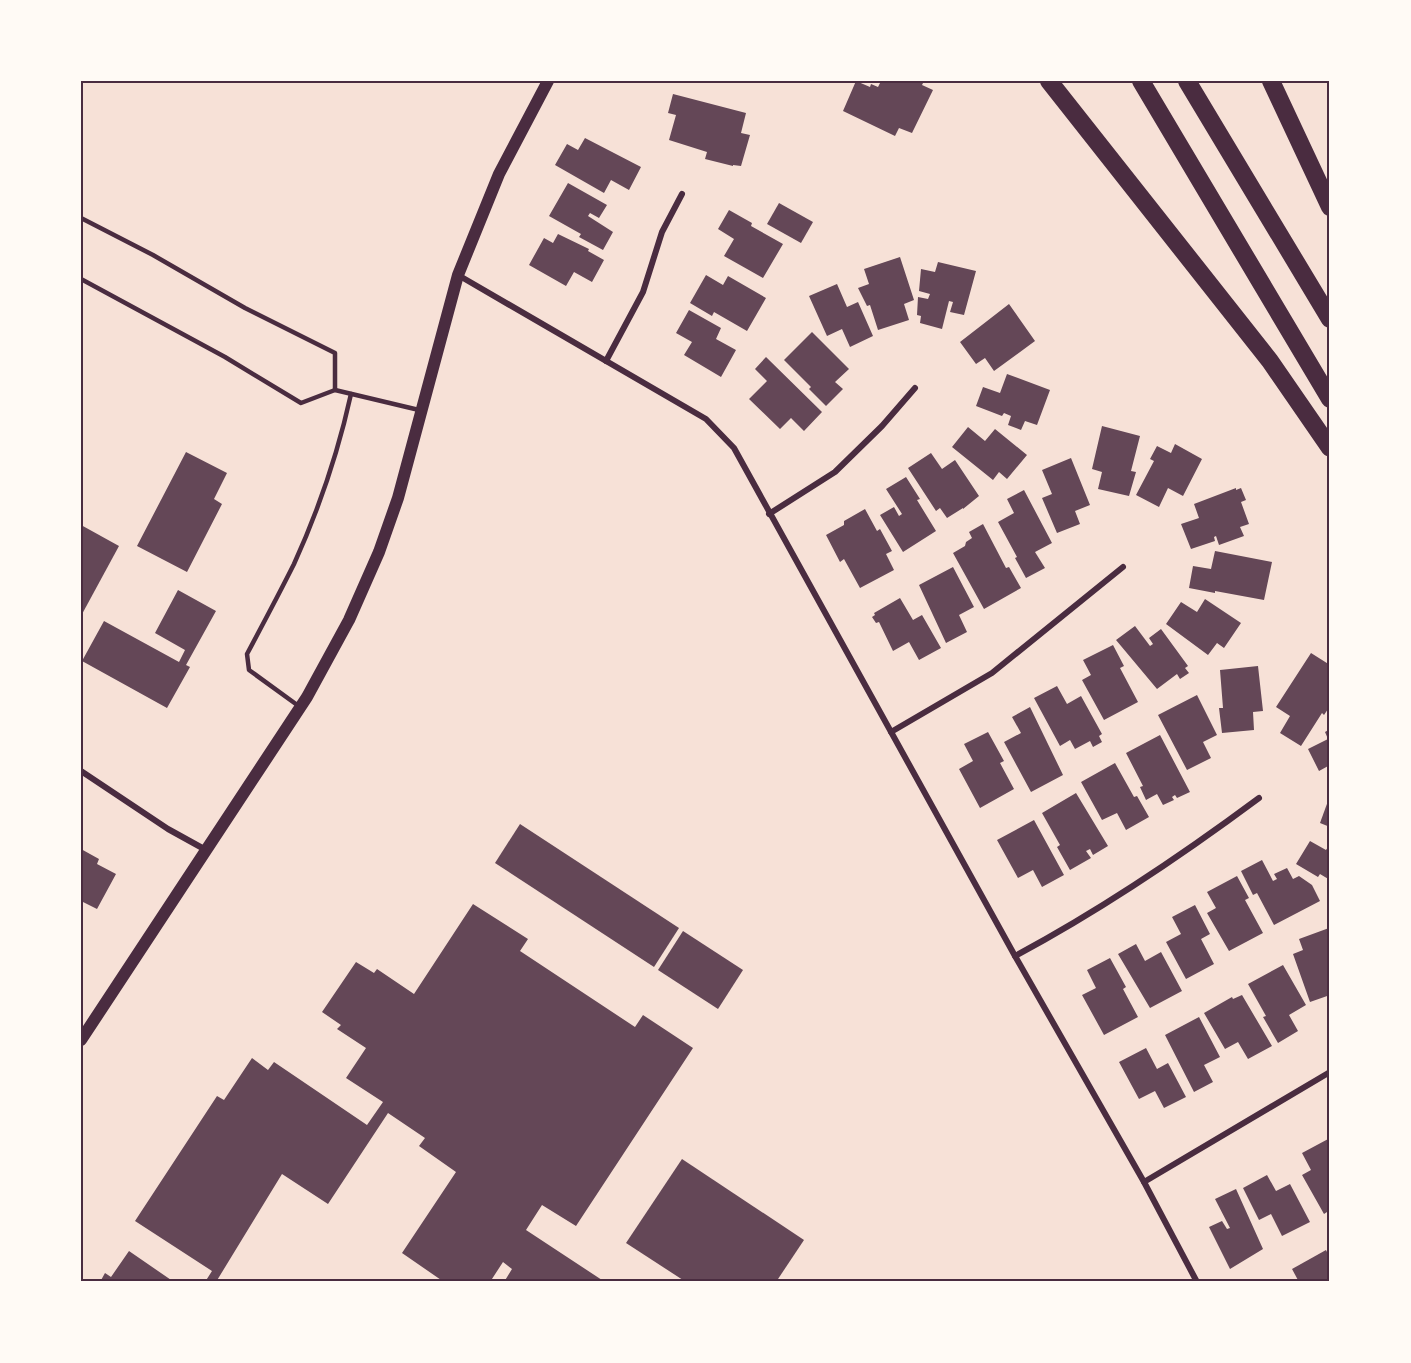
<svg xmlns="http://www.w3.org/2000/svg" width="1411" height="1363" font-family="'Zilla Slab',serif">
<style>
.building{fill:#644757}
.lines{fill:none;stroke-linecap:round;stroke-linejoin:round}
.service{stroke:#4a2c40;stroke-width:4.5}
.minor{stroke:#4a2c40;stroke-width:6}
.secondary{stroke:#4a2c40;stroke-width:12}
.motorway{stroke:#4a2c40;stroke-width:18}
.neatline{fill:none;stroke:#4a2c40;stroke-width:2}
</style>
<rect width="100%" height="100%" fill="#f7e1d7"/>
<!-- building -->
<g class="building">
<polygon points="856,81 870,87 871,84 878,87 881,81 924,81 922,85 933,90 912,133 899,128 895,136 843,111"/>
<polygon points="673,94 746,113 741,133 750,135 741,166 733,165 733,166 705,159 707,152 669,140 676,115 668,113"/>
<polygon points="585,138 641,167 629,190 611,180 604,193 555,165 567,144 578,150"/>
<polygon points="568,183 607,205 599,218 590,213 588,216 613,232 603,250 579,237 581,234 549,216"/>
<polygon points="779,203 813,222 801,243 767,224"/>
<polygon points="729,210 752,223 751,226 783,244 763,278 724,256 734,239 718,229"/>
<polygon points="558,234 589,249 588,251 604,260 592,282 574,272 566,286 529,265 544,238 553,243"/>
<polygon points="900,257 914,300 904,304 909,320 878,330 870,305 867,306 858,288 869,284 864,269"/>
<polygon points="938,262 976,271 964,315 950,312 953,302 949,301 942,329 920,323 921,316 917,315 918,297 928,299 930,294 919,291 921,269 935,272"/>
<polygon points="706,275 723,285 728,276 766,298 747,331 714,312 712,316 690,303"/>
<polygon points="837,284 847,307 858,302 873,336 850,347 842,329 827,336 809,296"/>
<polygon points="1009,304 1035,341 994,371 985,358 976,364 960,342"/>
<polygon points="689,310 721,328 716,339 736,350 721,377 684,355 692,342 676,333"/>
<polygon points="812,332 849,369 835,382 843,389 826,406 809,389 811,387 784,360"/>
<polygon points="766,357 822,412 804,431 791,418 780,429 749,399 767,381 755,369"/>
<polygon points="1007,374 1050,390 1037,425 1025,421 1021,430 1008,425 1011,416 1004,413 1002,416 976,406 983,387 1000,393"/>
<polygon points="1102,426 1140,436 1131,471 1136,472 1129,496 1098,489 1102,472 1092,469"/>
<polygon points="968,427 985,441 995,429 1027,455 1007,479 999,472 993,480 952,447"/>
<polygon points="1175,444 1202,459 1183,496 1168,488 1159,507 1136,495 1154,461 1150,459 1157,446 1171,453"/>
<polygon points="186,452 227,473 214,499 222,504 187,572 137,546"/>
<polygon points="931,453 942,469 955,460 979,496 963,509 963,508 947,518 940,508 936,511 908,468"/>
<polygon points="1071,458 1090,505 1075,511 1080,524 1057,533 1042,498 1052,494 1042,470"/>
<polygon points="906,477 920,499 917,500 936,531 903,552 880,515 894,507 899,516 902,514 886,489"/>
<polygon points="1236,488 1236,490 1241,488 1246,500 1241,502 1249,524 1240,527 1244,536 1219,545 1216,536 1214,537 1215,541 1191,549 1181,524 1199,518 1194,504"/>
<polygon points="1024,490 1052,543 1035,552 1045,568 1026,578 1015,558 1017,557 998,522 1014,513 1007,499"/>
<polygon points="865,509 877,531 880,529 892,551 886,554 894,570 860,588 844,559 840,562 826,535 844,525 844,521"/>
<polygon points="983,524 1006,568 1009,567 1021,588 984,609 953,553 965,546 966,542 972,538 969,532"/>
<polygon points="81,525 119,546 81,616"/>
<polygon points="1215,551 1272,562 1264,600 1215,591 1215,593 1189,588 1193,566 1211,569"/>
<polygon points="953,567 974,607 959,615 967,632 946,643 919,585"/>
<polygon points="178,590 216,611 186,665 190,667 167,708 82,661 104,621 179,662 185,650 155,633"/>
<polygon points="900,598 913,620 922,615 941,648 919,660 909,642 893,651 879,622 876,623 872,617 875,615 874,613"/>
<polygon points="1205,599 1241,623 1224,648 1217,643 1208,655 1166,624 1181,602 1197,612"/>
<polygon points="1135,626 1150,646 1153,644 1149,638 1161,629 1188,666 1185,668 1189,673 1180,679 1177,674 1157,689 1116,640"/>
<polygon points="1113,645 1124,666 1120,668 1138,702 1104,720 1082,680 1091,675 1083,660"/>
<polygon points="1311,653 1330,665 1330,706 1324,715 1322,713 1301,746 1280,733 1290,716 1276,707"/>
<polygon points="1258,666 1263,711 1253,712 1254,730 1222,733 1219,708 1223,708 1220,670"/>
<polygon points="1057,686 1067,704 1081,696 1102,734 1099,736 1102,742 1093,747 1090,741 1075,749 1070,740 1060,746 1034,698"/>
<polygon points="1197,695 1217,735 1203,742 1211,758 1187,770 1158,715"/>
<polygon points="1030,707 1063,775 1031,792 1004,742 1021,733 1012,717"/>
<polygon points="1330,729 1330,765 1319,771 1308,749 1328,739 1325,732"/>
<polygon points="988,732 1004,761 1000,763 1014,789 980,808 959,769 973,761 964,744"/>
<polygon points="1160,735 1190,792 1177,798 1175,795 1172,797 1174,800 1163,805 1157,794 1146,800 1140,787 1143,786 1126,753"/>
<polygon points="1115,763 1134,797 1137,796 1149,817 1126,830 1117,813 1102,820 1081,782"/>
<polygon points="1076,793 1108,846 1093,855 1090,849 1086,851 1091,858 1070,870 1057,847 1060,845 1042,813"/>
<polygon points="1328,801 1330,802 1330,827 1320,823"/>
<polygon points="1034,820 1064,875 1042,887 1033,870 1018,878 997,840"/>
<polygon points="520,824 679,928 654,967 495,863"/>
<polygon points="1310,841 1326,850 1330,844 1330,880 1320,874 1318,877 1296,864"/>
<polygon points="81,849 99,859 97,864 116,874 97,909 81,901"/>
<polygon points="1262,860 1273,881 1277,879 1274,874 1287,868 1293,879 1299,876 1312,885 1320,901 1274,925 1257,893 1253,895 1241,871"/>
<polygon points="1237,876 1249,898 1245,900 1263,933 1229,951 1207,913 1216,908 1207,892"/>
<polygon points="473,904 528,939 520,951 635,1027 643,1015 693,1048 576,1226 542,1205 526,1230 605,1282 504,1282 512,1269 503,1262 490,1282 444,1282 402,1253 456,1172 419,1146 425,1138 388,1113 328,1204 282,1174 216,1282 205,1282 212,1271 135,1221 217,1096 224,1100 252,1058 268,1070 274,1062 367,1125 383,1102 346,1078 366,1048 337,1029 341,1025 322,1012 356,962 374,973 377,969 414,994"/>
<polygon points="1195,905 1210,934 1201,939 1214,964 1186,979 1166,942 1181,934 1172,917"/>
<polygon points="1329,928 1330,973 1328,974 1330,980 1330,995 1310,1002 1293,954 1303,950 1299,939"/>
<polygon points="683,931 743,970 718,1009 658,970"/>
<polygon points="1136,944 1145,961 1161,952 1182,991 1150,1008 1118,954"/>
<polygon points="1110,958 1126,987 1123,989 1138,1017 1104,1035 1082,995 1096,988 1087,970"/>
<polygon points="1283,965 1306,1005 1289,1015 1298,1031 1278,1043 1263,1017 1266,1016 1248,984"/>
<polygon points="1242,995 1272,1046 1248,1059 1238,1042 1225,1049 1204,1013 1232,997 1233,999"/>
<polygon points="1199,1017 1220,1057 1204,1065 1213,1082 1194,1092 1165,1035"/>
<polygon points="1146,1048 1157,1069 1168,1063 1186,1097 1164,1108 1155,1091 1139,1099 1119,1062"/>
<polygon points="1330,1138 1330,1210 1324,1214 1302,1175 1311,1170 1302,1153"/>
<polygon points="682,1159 804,1240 776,1282 686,1282 626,1243"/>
<polygon points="1267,1175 1276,1191 1290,1184 1310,1222 1282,1236 1271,1214 1259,1220 1243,1188"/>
<polygon points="1236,1189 1263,1249 1230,1269 1209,1227 1222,1221 1227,1229 1230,1228 1215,1199"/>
<polygon points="1326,1250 1330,1258 1330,1282 1299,1282 1292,1269"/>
<polygon points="129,1251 174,1282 100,1282 105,1273 111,1277"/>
</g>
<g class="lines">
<!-- service -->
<g class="service">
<polyline points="81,218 153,255 245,308 335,353 335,390"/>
<polyline points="81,279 225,357 301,403 335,390 419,410"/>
<path d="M300,707l-51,-37 -2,-16c16,-30 32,-60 47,-90 25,-55 44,-111 57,-170"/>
</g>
<!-- minor -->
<g class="minor">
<polyline points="458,275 706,419 734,448 1015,956 1144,1182 1197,1282"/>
<polyline points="606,361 643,292 662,232 682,194"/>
<polyline points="769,514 835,472 882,426 915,388"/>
<polyline points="891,732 992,673 1123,567"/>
<polyline points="81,771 168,829 206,850"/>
<path d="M1015,956c86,-46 166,-100 244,-158"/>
<polyline points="1144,1182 1330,1072"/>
</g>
<!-- secondary -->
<polyline class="secondary" points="81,1040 307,697 349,620 379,552 398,498 458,275 499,174 548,81"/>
<!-- motorway -->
<g class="motorway">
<polyline points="1049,81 1270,361 1330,448"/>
<polyline points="1141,81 1330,399"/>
<polyline points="1187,81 1330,319"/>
<polyline points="1271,81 1330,207"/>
</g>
</g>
<!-- border -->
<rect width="1411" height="1363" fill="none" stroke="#fffaf5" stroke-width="165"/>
<rect x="82" y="82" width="1246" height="1198" class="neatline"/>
</svg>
